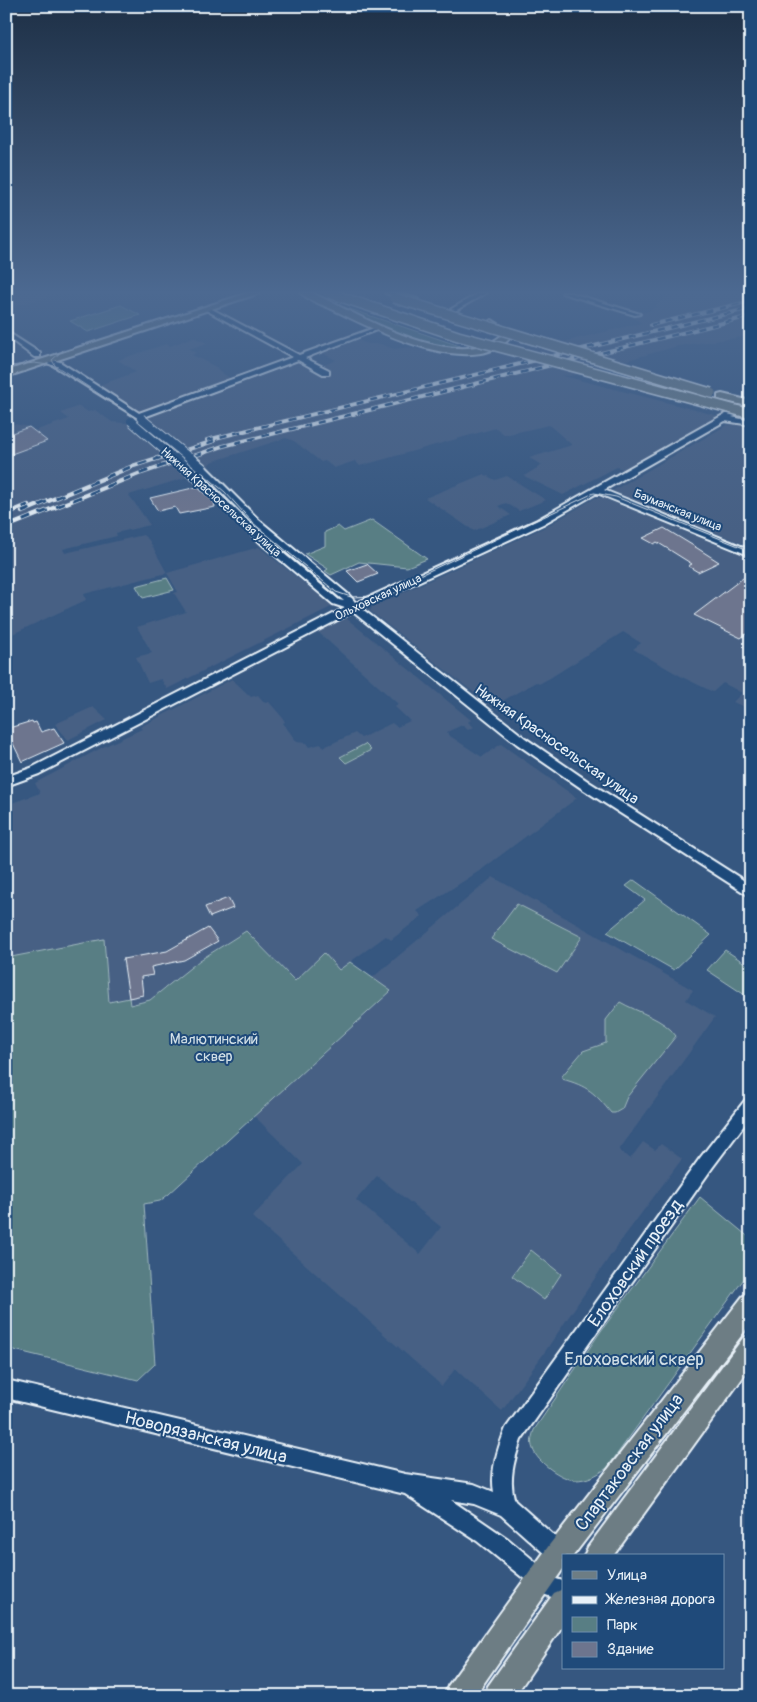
<svg xmlns="http://www.w3.org/2000/svg" width="757" height="1702" font-family="Pangolin,sans-serif">
<style>
.built{fill:#466084;fill-rule:evenodd}
.green{fill:#587e84;stroke:#a0b8be}
.building{fill:#6d758e;stroke:#e8f1f8}
.lines{fill:none;stroke-linecap:round;stroke-linejoin:round}
.minor-casing{stroke:#e8f1f8;stroke-width:4}
.major-casing{stroke:#e8f1f8;stroke-width:4}
.minor{fill:#1f4a7a;fill-rule:evenodd}
.major{fill:#6d7d84;fill-rule:evenodd}
.tram{stroke:#e8f1f8;stroke-width:1}
.rail-far1-casing{stroke:#e8f1f8;stroke-width:4}
.rail-casing{stroke:#e8f1f8;stroke-width:4.5}
.rail-far1{stroke:#1f4a7a;stroke-width:2.5;stroke-dasharray:7;stroke-linecap:butt}
.rail{stroke:#1f4a7a;stroke-width:3;stroke-dasharray:9;stroke-linecap:butt}
.minor-bridge-far1-casing{stroke:#e8f1f8;stroke-width:10;stroke-linecap:butt}
.minor-bridge-casing{stroke:#e8f1f8;stroke-width:12;stroke-linecap:butt}
.major-bridge-casing{stroke:#e8f1f8;stroke-width:12;stroke-linecap:butt}
.minor-bridge-far1{stroke:#1f4a7a;stroke-width:8}
.minor-bridge{stroke:#1f4a7a;stroke-width:9}
.major-bridge{stroke:#6d7d84;stroke-width:9}
.labels{text-anchor:middle;stroke-width:4;stroke-linejoin:round;paint-order:stroke}
.far-street-label{font-size:12px;fill:#e8f1f8;stroke:#1f4a7a}
.street-label{font-size:15px;fill:#e8f1f8;stroke:#1f4a7a}
.park-label{font-size:15px;fill:#d2e0e7;stroke:#1f4a7a}
.near-street-label{font-size:18px;fill:#e8f1f8;stroke:#1f4a7a}
.near-park-label{font-size:18px;fill:#d2e0e7;stroke:#1f4a7a}
</style>
<rect width="100%" height="100%" fill="#365780"/>
<filter id="ink" filterUnits="userSpaceOnUse"><feTurbulence type="fractalNoise" baseFrequency=".02" numOctaves="2"/><feDisplacementMap in="SourceGraphic" scale="10" xChannelSelector="R" yChannelSelector="G"/><feConvolveMatrix kernelMatrix="1 2 1 2 8 2 1 2 1" color-interpolation-filters="sRGB"/></filter>
<g filter="url(#ink)">
<!-- built -->
<g class="built">
<polygon points="6,293 59,293 6,309"/>
<polygon points="672,293 751,293 751,336 678,346 570,376 560,375 719,416 624,470 617,467 563,495 524,476 542,465 529,458 572,445 549,425 505,435 496,428 360,466 355,461 334,468 325,461 321,462 294,441 286,438 211,462 208,466 187,473 188,477 129,495 150,525 116,533 117,536 63,549 65,553 143,535 149,540 167,573 259,547 333,606 167,689 161,679 148,683 136,657 152,653 137,627 186,612 174,593 178,592 167,573 84,594 86,600 6,637 6,422 29,427 34,431 69,419 61,413 79,406 88,412 95,410 112,422 125,423 196,400 302,361 322,373 330,370 322,366 336,360 322,353 358,340 368,344 381,344 394,349 409,347 456,357 498,351 535,336 559,343 641,323 631,316 652,310 651,309 658,307 655,305"/>
<polygon points="193,337 207,343 189,349 196,353 192,355 218,368 216,369 233,380 137,414 94,387 136,372 118,360 166,344 170,346"/>
<polygon points="739,424 751,427 751,547 612,491 727,425"/>
<polygon points="484,474 495,480 507,476 546,500 519,511 506,503 498,506 511,515 474,531 425,498"/>
<polygon points="595,498 603,498 751,558 751,710 733,702 742,693 723,683 713,692 684,678 633,649 641,643 623,632 550,678 539,684 536,682 492,707 370,611 372,607 547,526"/>
<polygon points="346,618 471,720 468,722 474,727 468,730 462,725 447,732 450,736 482,757 501,744 577,798 481,870 417,911 422,916 391,940 386,936 339,970 295,981 246,931 200,960 150,1000 130,1005 129,998 109,1002 103,940 6,958 6,805 40,793 35,783 103,747 142,729 140,727 232,679 251,697 258,695 265,703 269,702 282,717 285,722 283,723 297,742 306,743 309,747 321,744 324,747 355,733 361,738 392,723 397,727 410,721 395,707 398,704 318,632"/>
<polygon points="93,707 107,720 68,740 55,724"/>
<path d="M493,877l200,113 -7,10 29,17 -96,133 11,9 13,-17 12,8 6,-6 21,15 -65,87 -75,110 -40,55 -47,-42 -13,17 -190,-169 51,-53 -49,-48 137,-125 -19,-13zM377,1176l64,51 -21,27 -64,-54z"/>
</g>
<!-- green -->
<g class="green">
<polygon points="121,305 140,315 88,332 70,321"/>
<path d="M344,307l119,40c-43,4 -82,-22 -119,-40z"/>
<polygon points="372,520 427,559 407,567 359,562 331,575 325,571 328,569 305,554 325,546 325,532 338,526 344,531"/>
<polygon points="167,578 174,590 143,598 136,586"/>
<polygon points="365,744 371,750 346,763 340,757"/>
<polygon points="634,880 711,935 674,970 607,932 645,900 626,886"/>
<polygon points="517,904 582,937 557,973 491,939"/>
<polygon points="246,931 295,981 324,953 339,970 350,962 391,991 169,1194 160,1201 144,1204 155,1364 138,1380 6,1348 6,958 104,939 109,1002 129,998 130,1005 150,1000 200,960"/>
<polygon points="725,950 751,967 751,999 707,970"/>
<path d="M620,1002c17,10 45,17 56,34l-49,61 -5,12 -7,4h-4c-16,-20 -23,-27 -49,-34v-3l21,-25 23,-8v-23z"/>
<path d="M700,1197l51,42v30l-144,199c-10,7 -19,12 -32,12 -14,-1 -38,-18 -42,-31 -3,-7 -1,-12 1,-19l67,-99z"/>
<polygon points="531,1250 561,1274 544,1300 512,1276"/>
</g>
<!-- building -->
<g class="building">
<polygon points="29,427 47,441 6,456 6,435"/>
<polygon points="197,487 214,502 215,507 179,514 175,507 158,511 150,498"/>
<polygon points="664,528 697,548 719,562 698,572 688,566 692,564 657,542 654,544 643,538"/>
<polygon points="367,564 378,574 358,582 347,571"/>
<polygon points="751,572 751,630 741,638 694,615"/>
<polygon points="32,721 33,723 36,722 41,732 54,728 64,743 22,762 7,731 10,730 9,728"/>
<polygon points="228,898 233,908 210,917 205,907"/>
<polygon points="208,928 218,941 184,960 151,967 153,975 141,977 143,995 129,998 123,959 167,951"/>
</g>
<g class="lines">
<defs>
<g id="minor">
<polygon points="479,293 486,293 453,312 448,311"/>
<polygon points="562,293 571,293 640,314 635,315"/>
<polygon points="208,307 299,355 377,327 382,328 305,358 329,370 329,374 323,374 298,360 144,417 144,420 141,420 54,366 43,361 47,359 60,362 139,413 293,357 206,310 206,308"/>
<polygon points="6,331 40,353 40,357 34,357 6,336"/>
<polygon points="751,408 751,412 732,417 751,421 751,425 725,421 604,490 751,550 751,556 597,493 543,524 361,608 525,738 589,782 751,885 751,897 581,788 517,744 353,612 39,774 6,786 6,777 31,768 345,608 333,604 264,546 188,474 188,470 194,470 270,542 339,600 344,601 253,524 198,468 205,466 259,520 349,595 356,603 537,520 725,414"/>
<path d="M751,1097v19l-39,52 -191,272c-7,20 -13,41 -6,61l55,49 2,6h-9v11l-7,-3 -55,-49 -27,-11 -23,-4 57,39 48,40 7,2v20l-20,-7 -66,-53 -72,-47 -399,-96v-18l399,94 69,10 20,8c-4,-21 4,-44 12,-64l194,-270 46,-59z"/>
</g>
<g id="major">
<polygon points="248,293 260,293 6,377 6,371"/>
<path d="M301,293h11c45,20 142,81 189,43v-3l-13,-10 4,-3 16,10 3,7c-37,43 -135,-6 -173,-25 -11,-6 -30,-11 -37,-19z"/>
<polygon points="385,293 399,293 418,299 414,302"/>
<polygon points="722,394 751,401 751,407 718,399 718,395"/>
<polygon points="751,1293 751,1323 573,1556 563,1556 563,1569 475,1696 444,1696 448,1686 550,1544 743,1296"/>
<polygon points="751,1335 751,1366 613,1556 584,1556 588,1547 743,1338"/>
<polygon points="563,1589 563,1625 515,1696 484,1696 488,1686 554,1593"/>
</g>
</defs>
<!-- minor casing -->
<use href="#minor" class="minor-casing"/>
<!-- major casing -->
<use href="#major" class="major-casing"/>
<!-- minor -->
<use href="#minor" class="minor"/>
<!-- major -->
<use href="#major" class="major"/>
<!-- tram -->
<g class="tram">
<polyline points="59,353 244,293"/>
<polyline points="11,366 34,363 56,366 138,419 225,492 253,523 336,592 351,597 376,596 594,493 616,497 751,551"/>
<polyline points="57,369 52,360 63,350"/>
</g>
<defs>
<g id="rail-far1">
<polyline points="651,325 751,301"/>
<polyline points="207,440 751,308"/>
<polyline points="154,460 214,441"/>
<polyline points="182,460 223,446 751,316"/>
</g>
<g id="rail">
<polyline points="22,512 133,466 158,458"/>
<polyline points="6,514 28,505"/>
<polyline points="6,527 141,473 186,458"/>
</g>
</defs>
<!-- rail-far1 casing -->
<use href="#rail-far1" class="rail-far1-casing"/>
<!-- rail casing -->
<use href="#rail" class="rail-casing"/>
<!-- rail-far1 -->
<use href="#rail-far1" class="rail-far1"/>
<!-- rail -->
<use href="#rail" class="rail"/>
<defs>
<g id="minor-bridge-far1">
<polyline points="141,418 192,460"/>
<polyline points="131,421 176,460"/>
</g>
<g id="minor-bridge">
<polyline points="175,458 191,472"/>
<polyline points="190,458 202,468"/>
</g>
<g id="major-bridge">
<polyline points="329,293 458,336 751,414"/>
<polyline points="394,298 711,393"/>
</g>
</defs>
<!-- minor-bridge-far1 casing -->
<use href="#minor-bridge-far1" class="minor-bridge-far1-casing"/>
<!-- minor-bridge casing -->
<use href="#minor-bridge" class="minor-bridge-casing"/>
<!-- major-bridge casing -->
<use href="#major-bridge" class="major-bridge-casing"/>
<!-- minor-bridge-far1 -->
<use href="#minor-bridge-far1" class="minor-bridge-far1"/>
<!-- minor-bridge -->
<use href="#minor-bridge" class="minor-bridge"/>
<!-- major-bridge -->
<use href="#major-bridge" class="major-bridge"/>
</g>
</g>
<!-- sky -->
<linearGradient id="sky" x2="0" y2="1"><stop stop-color="#1e3046"/><stop offset="0.55" stop-color="#4c6991"/><stop offset="1" stop-color="#4c6991" stop-opacity="0"/></linearGradient>
<rect width="757" height="531" fill="url(#sky)"/>
<g class="labels">
<!-- far-street labels -->
<g class="far-street-label">
<text transform="translate(221 502) rotate(42)" y="4">Нижняя Красносельская улица</text>
<text transform="translate(678 510) rotate(22)" y="4">Бауманская улица</text>
<text transform="translate(378 597) rotate(-25)" y="4">Ольховская улица</text>
</g>
<!-- street labels -->
<g class="street-label">
<text transform="translate(557 744) rotate(35)" y="5">Нижняя Красносельская улица</text>
</g>
<!-- park labels -->
<g class="park-label">
<text x="214" y="1044">Малютинский<tspan x="214" dy="17">сквер</tspan></text>
</g>
<!-- near-street labels -->
<g class="near-street-label">
<text transform="translate(635 1263) rotate(-55)" y="6">Елоховский проезд</text>
<text transform="translate(206 1437) rotate(14)" y="6">Новорязанская улица</text>
<text transform="translate(629 1462) rotate(-53)" y="6">Спартаковская улица</text>
</g>
<!-- near-park labels -->
<g class="near-park-label">
<text x="634" y="1365">Елоховский сквер</text>
</g>
</g>
<!-- margin -->
<rect width="757" height="1702" fill="none" stroke="#1f4a7a" stroke-width="25"/>
<rect x="12" y="12" width="732" height="1677" fill="none" stroke="#e8f1f8" stroke-width="2" filter="url(#ink)"/>
<!-- legend -->
<rect x="562" y="1554" width="162" height="115" fill="#1f4a7a" stroke="#6f8dac"/>
<rect x="572" y="1571" width="25" height="8" fill="#6d7d84" stroke="#6f8dac"/>
<text x="607" y="1580" font-size="15" fill="#e8f1f8">Улица</text>
<rect x="572" y="1596" width="25" height="8" fill="#e8f1f8" stroke="#6f8dac"/>
<text x="607" y="1604" font-size="15" fill="#e8f1f8">Железная дорога</text>
<rect x="572" y="1617" width="25" height="15" fill="#587e84" stroke="#6f8dac"/>
<text x="607" y="1630" font-size="15" fill="#e8f1f8">Парк</text>
<rect x="572" y="1642" width="25" height="15" fill="#6d758e" stroke="#6f8dac"/>
<text x="607" y="1654" font-size="15" fill="#e8f1f8">Здание</text>
</svg>
